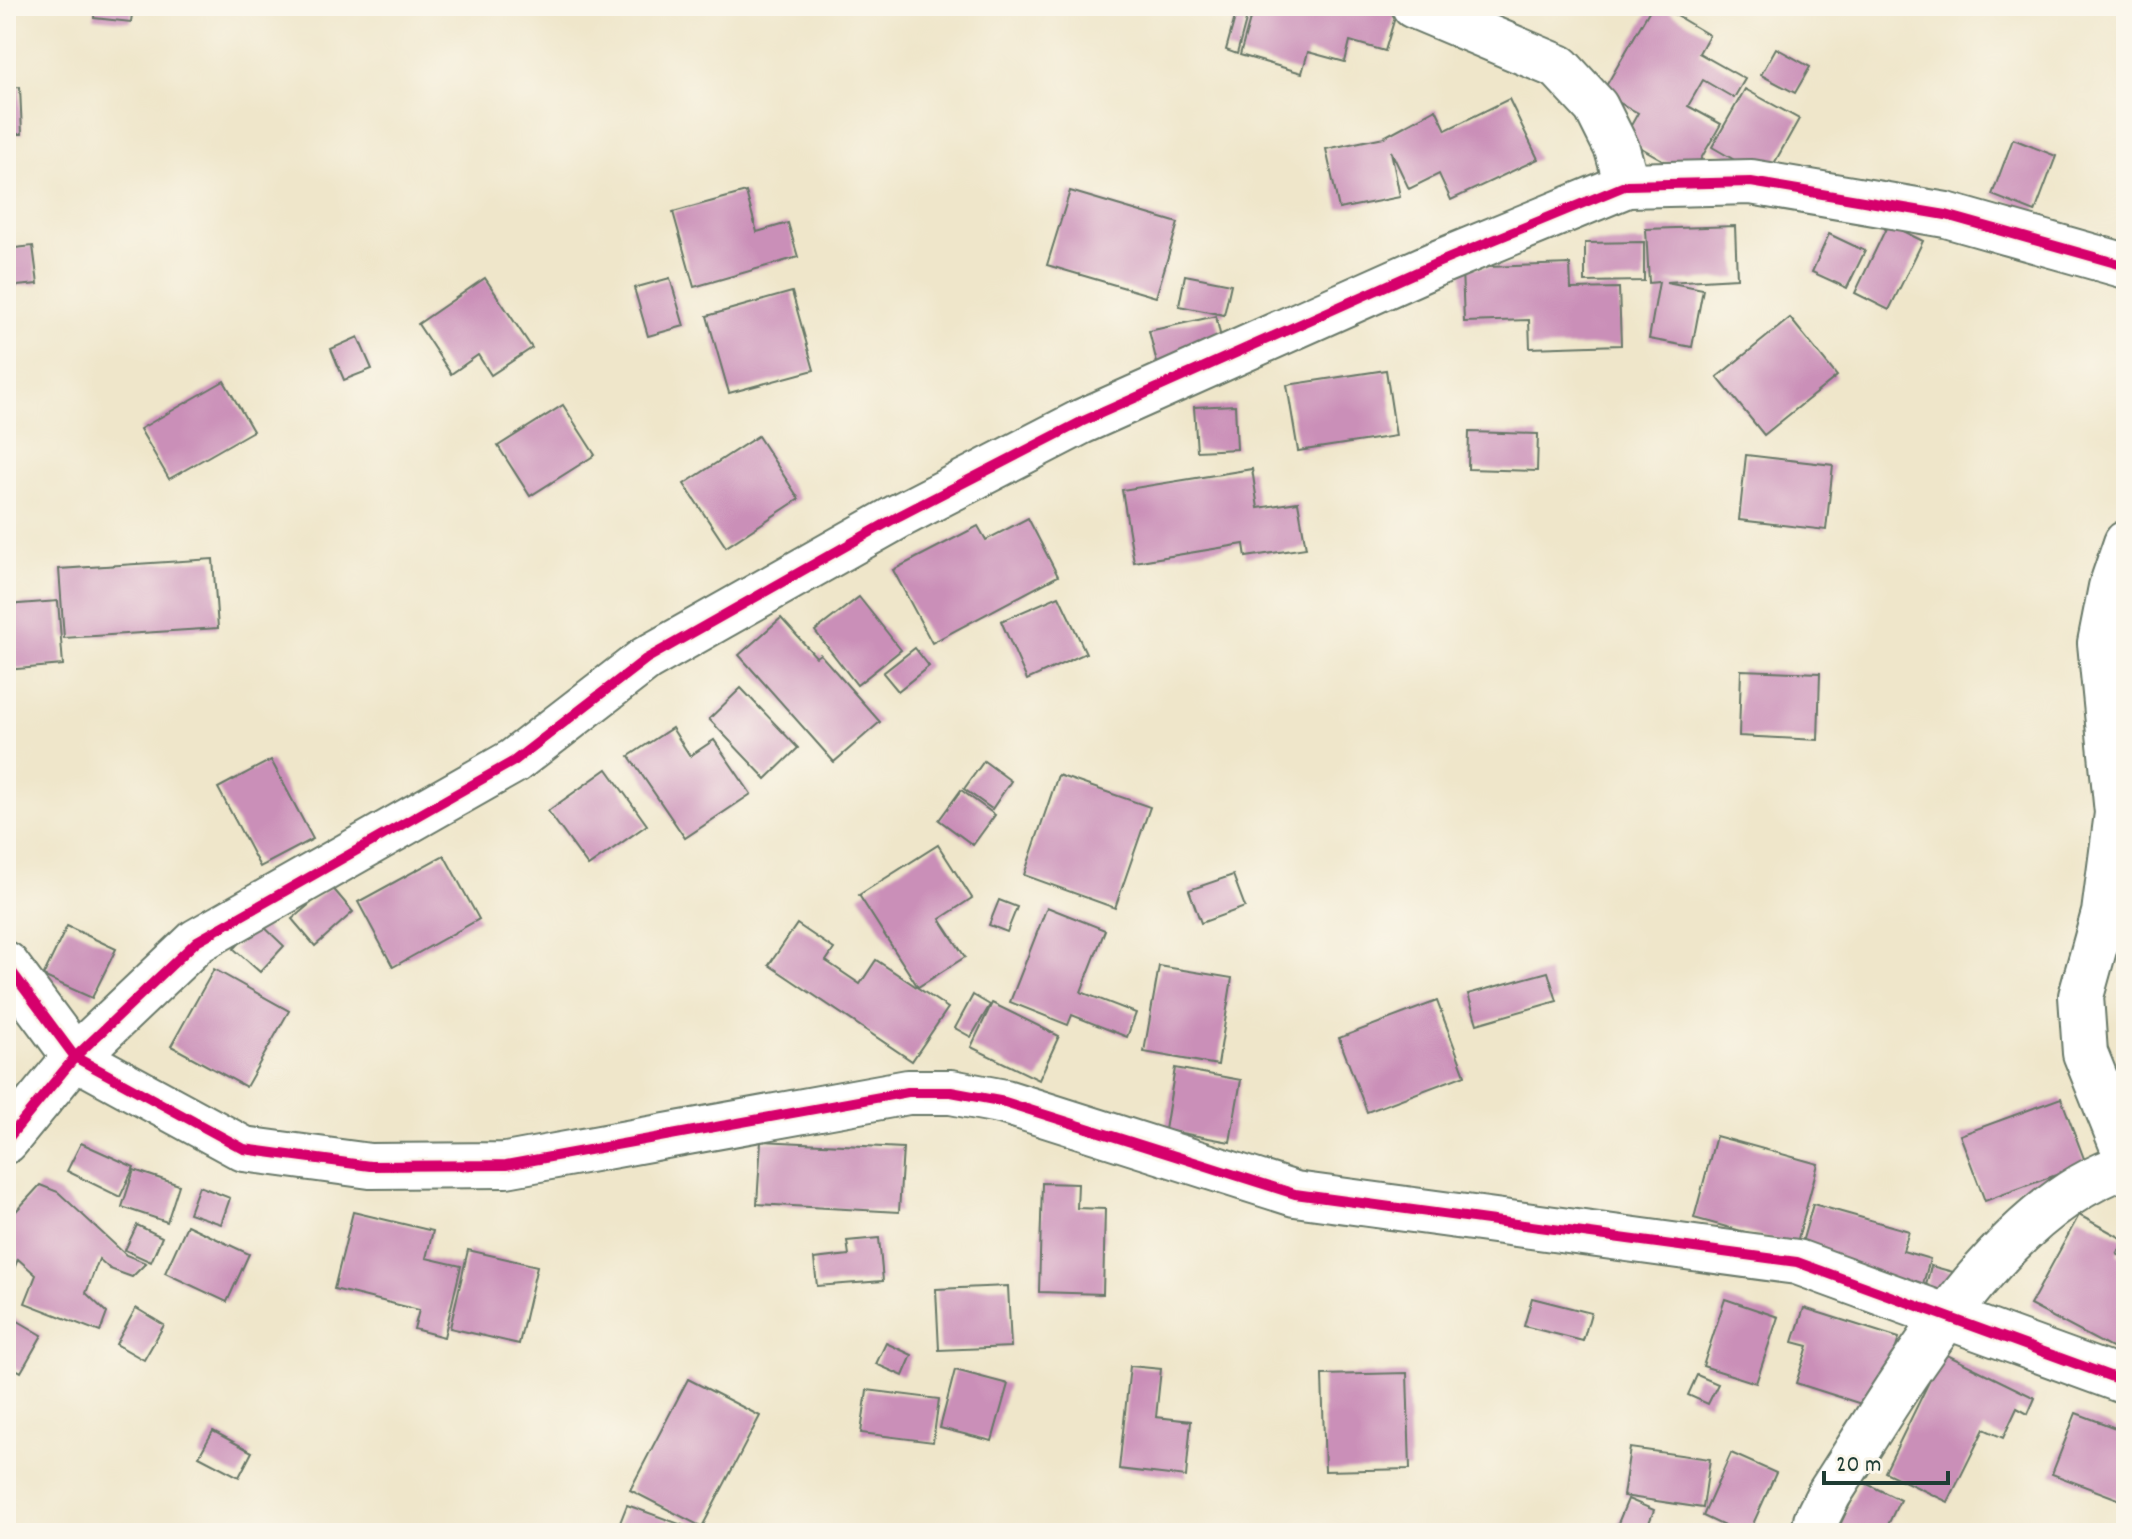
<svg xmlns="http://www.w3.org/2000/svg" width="2132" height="1539" font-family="Dekko,sans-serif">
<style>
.building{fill:#ca8fb8}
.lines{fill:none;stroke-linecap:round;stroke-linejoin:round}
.minor-casing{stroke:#687868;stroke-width:48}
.minor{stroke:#fff;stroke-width:44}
.cycleway-casing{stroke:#fbf7ec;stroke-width:15}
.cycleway{stroke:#d6006c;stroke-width:10}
</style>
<rect width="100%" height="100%" fill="#fbf7ec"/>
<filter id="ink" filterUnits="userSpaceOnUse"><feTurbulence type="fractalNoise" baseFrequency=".0125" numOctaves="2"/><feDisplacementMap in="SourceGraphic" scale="16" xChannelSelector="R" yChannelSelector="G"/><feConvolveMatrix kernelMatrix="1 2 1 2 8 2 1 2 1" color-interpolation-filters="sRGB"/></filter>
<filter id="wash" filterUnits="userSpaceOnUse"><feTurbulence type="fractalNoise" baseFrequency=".006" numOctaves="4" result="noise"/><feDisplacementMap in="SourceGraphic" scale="32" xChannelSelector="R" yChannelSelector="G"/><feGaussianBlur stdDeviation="1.8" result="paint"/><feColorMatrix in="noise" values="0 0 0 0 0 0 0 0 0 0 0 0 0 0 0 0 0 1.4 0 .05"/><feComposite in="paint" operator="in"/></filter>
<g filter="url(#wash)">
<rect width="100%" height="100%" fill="#efe6ca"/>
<g id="blocks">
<!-- building -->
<g class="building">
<polygon points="95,6 133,6 131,22 94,18"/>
<polygon points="1236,6 1393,6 1398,7 1385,51 1350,41 1345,62 1308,52 1302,73 1240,55 1252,12"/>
<polygon points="1652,6 1660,6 1709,35 1699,53 1745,79 1734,98 1703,80 1688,106 1721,124 1691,176 1624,138 1638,113 1602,93"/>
<polygon points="1237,10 1248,13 1237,54 1226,50"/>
<polygon points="1776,48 1810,67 1795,93 1761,75"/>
<polygon points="20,87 22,134 6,134 6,88"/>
<polygon points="1745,89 1799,119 1766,178 1712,147"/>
<polygon points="1509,99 1538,159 1451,200 1439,174 1409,189 1391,151 1400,197 1339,209 1326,149 1384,137 1436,109 1446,130"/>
<polygon points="2013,139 2056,156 2035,212 1992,195"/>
<polygon points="1070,191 1178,223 1156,297 1047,265"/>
<polygon points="746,192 757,232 788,223 798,257 694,287 673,212"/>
<polygon points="1888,224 1923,241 1889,310 1855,293"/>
<polygon points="1735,226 1737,278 1666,282 1703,289 1692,347 1649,339 1659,282 1649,283 1646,229"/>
<polygon points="1829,234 1865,251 1847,288 1812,272"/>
<polygon points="1644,242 1644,281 1585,282 1585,243"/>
<polygon points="33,246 38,284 6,287 6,249"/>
<polygon points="1570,264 1571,289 1619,288 1621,345 1530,348 1529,320 1464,322 1462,268"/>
<polygon points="1185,275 1231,284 1224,315 1179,306"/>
<polygon points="485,278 532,348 491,375 478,355 451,374 418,324"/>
<polygon points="670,278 684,326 648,336 634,288"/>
<polygon points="792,292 814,370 729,393 707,316"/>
<polygon points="1216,316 1224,352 1158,367 1149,331"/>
<polygon points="1790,318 1837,376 1764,435 1717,377"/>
<polygon points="358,337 372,369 344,380 331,349"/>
<polygon points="1386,370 1396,436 1298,451 1287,385"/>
<polygon points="224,381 253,431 169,479 140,429"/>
<polygon points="563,405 595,455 530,496 498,446"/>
<polygon points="1235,405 1237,449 1197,451 1194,407"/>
<polygon points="1469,432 1538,434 1537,471 1468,469"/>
<polygon points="758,436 799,499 726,547 684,484"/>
<polygon points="1746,455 1833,465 1826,530 1739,520"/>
<polygon points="1252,469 1258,508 1298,502 1306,548 1246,557 1244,544 1134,562 1122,490"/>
<polygon points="1028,518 1058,576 932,643 893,570 978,526 986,540"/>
<polygon points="213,559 218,628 64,638 59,569"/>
<polygon points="1059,596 1086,653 1027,680 1001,621"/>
<polygon points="859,597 901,650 857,685 815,631"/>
<polygon points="58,601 63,665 6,670 6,605"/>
<polygon points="781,618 816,657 820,654 880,722 834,762 739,655"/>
<polygon points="915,648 929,666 898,691 883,673"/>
<polygon points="1741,670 1820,673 1818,740 1739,736"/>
<polygon points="741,688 798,748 766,779 709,719"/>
<polygon points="672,728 690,756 714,740 751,794 685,838 629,756"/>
<polygon points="271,760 313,839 260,867 218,788"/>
<polygon points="984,761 1011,781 992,809 964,789"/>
<polygon points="607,769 647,825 588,866 548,811"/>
<polygon points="1058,775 1150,807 1115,908 1024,875"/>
<polygon points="961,790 995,815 973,845 939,820"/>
<polygon points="938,845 972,898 940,919 965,957 918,987 859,895"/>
<polygon points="444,855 479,919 393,967 358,902"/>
<polygon points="1233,875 1245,907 1201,923 1189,890"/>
<polygon points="331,886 353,912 315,946 292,919"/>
<polygon points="999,900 1017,907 1007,932 989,925"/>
<polygon points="1047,907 1105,930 1081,992 1136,1013 1127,1037 1072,1015 1068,1025 1010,1002"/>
<polygon points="259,922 284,946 260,972 234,949"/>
<polygon points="797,924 834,949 826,961 860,984 876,960 948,1008 912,1061 769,965"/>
<polygon points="67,926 116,949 92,998 43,976"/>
<polygon points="1159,966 1232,978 1218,1065 1144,1052"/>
<polygon points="214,969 289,1011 246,1087 171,1046"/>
<polygon points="1548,972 1557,1001 1477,1024 1468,994"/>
<polygon points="973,995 990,1005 971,1037 955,1028"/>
<polygon points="1437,1001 1465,1075 1367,1112 1339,1038"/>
<polygon points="992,1003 1059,1036 1039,1080 971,1047"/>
<polygon points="1175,1068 1241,1080 1230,1142 1165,1130"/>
<polygon points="2061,1098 2086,1164 1985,1201 1960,1135"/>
<polygon points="1716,1136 1818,1164 1796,1246 1694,1218"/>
<polygon points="761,1141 903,1148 899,1212 757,1204"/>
<polygon points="81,1143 134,1167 120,1197 67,1171"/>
<polygon points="134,1170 179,1185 167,1222 122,1207"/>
<polygon points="1042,1183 1078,1184 1077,1208 1105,1209 1103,1294 1039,1292"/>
<polygon points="40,1185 58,1192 126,1255 146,1263 132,1277 110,1269 99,1259 86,1293 107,1313 100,1332 25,1303 36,1275 18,1259 6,1289 6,1222"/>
<polygon points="199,1186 230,1198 221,1224 189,1213"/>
<polygon points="1813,1204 1909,1231 1903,1251 1930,1259 1922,1288 1799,1253"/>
<polygon points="353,1212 433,1231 426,1258 461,1266 444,1337 414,1329 419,1310 334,1289"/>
<polygon points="2079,1215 2125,1240 2117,1254 2126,1259 2126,1330 2115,1350 2030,1305"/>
<polygon points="137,1225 162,1237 151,1262 125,1250"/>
<polygon points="187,1225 249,1254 227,1302 165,1273"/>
<polygon points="879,1238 883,1281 817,1286 814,1259 849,1255 847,1241"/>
<polygon points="468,1250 537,1266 519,1344 450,1328"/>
<polygon points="1931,1266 1953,1272 1946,1294 1925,1289"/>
<polygon points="1008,1286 1011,1347 939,1350 936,1289"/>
<polygon points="1532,1298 1591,1313 1583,1341 1524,1326"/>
<polygon points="1725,1299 1778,1317 1756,1383 1703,1366"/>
<polygon points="136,1308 164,1325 144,1360 116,1344"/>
<polygon points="1804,1308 1899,1338 1877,1409 1796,1383 1808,1346 1793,1342"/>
<polygon points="6,1314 42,1335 21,1372 6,1364"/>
<polygon points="886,1343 912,1355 903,1376 876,1364"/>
<polygon points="1943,1353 2035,1398 2028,1414 2017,1408 2003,1438 1984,1429 1948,1502 1885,1472"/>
<polygon points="1130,1366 1161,1369 1156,1417 1191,1421 1186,1477 1119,1469"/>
<polygon points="955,1370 1008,1384 992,1441 940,1428"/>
<polygon points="1407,1373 1410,1469 1325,1471 1322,1375"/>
<polygon points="1697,1375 1718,1384 1708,1404 1688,1395"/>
<polygon points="688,1379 760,1416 702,1527 630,1490"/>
<polygon points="867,1390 939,1399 933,1442 861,1433"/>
<polygon points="2076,1413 2126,1432 2126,1502 2052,1474"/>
<polygon points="213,1431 252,1452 239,1477 199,1456"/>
<polygon points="1630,1448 1710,1459 1703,1508 1623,1496"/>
<polygon points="1731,1453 1776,1473 1749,1533 1739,1533 1703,1516"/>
<polygon points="1861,1481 1900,1500 1884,1533 1852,1533 1839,1527"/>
<polygon points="1628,1499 1654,1510 1645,1533 1614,1533"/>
<polygon points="627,1505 685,1526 682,1533 616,1533"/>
<polygon points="687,1526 707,1532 707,1533 685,1533"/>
</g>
</g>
</g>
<g filter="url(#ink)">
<use href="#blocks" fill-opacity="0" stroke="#687868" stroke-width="2"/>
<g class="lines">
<defs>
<g id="minor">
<polyline points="1414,6 1559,67 1596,107 1617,149 1627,185"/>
<polyline points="2126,543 2111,587 2100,643 2117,813 2104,913 2081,996 2085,1053 2126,1155"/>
<polyline points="6,964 75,1057 244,1149 370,1166 506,1165 908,1092 951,1092 1005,1102 1295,1194 1797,1262 2126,1382"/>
<polyline points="6,1141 75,1057 197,941 514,761 646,659 899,516 1081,422 1435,264 1627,185 1751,182 1946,215 2126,266"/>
<path d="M1815,1533l1,-13 13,-26c71,-109 169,-287 297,-328"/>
</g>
</defs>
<!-- minor casing -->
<use href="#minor" class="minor-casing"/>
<!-- minor -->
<use href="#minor" class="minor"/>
<defs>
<g id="cycleway">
<polyline points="6,964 75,1057 244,1149 370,1166 506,1165 908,1092 951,1092 1005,1102 1295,1194 1797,1262 2126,1382"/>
<polyline points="6,1141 75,1057 197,941 514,761 646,659 899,516 1081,422 1435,264 1627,185 1751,182 1946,215 2126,266"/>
</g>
</defs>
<!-- cycleway casing -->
<use href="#cycleway" class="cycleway-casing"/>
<!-- cycleway -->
<use href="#cycleway" class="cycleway"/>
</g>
</g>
<!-- margin -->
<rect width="2132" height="1539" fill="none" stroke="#fbf7ec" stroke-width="32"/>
<!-- scale -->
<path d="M1824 1471v12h124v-12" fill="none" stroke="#1f3d34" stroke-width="4"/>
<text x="1836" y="1471" font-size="24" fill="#1f3d34" stroke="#fbf7ec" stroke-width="6" paint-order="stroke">20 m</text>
</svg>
